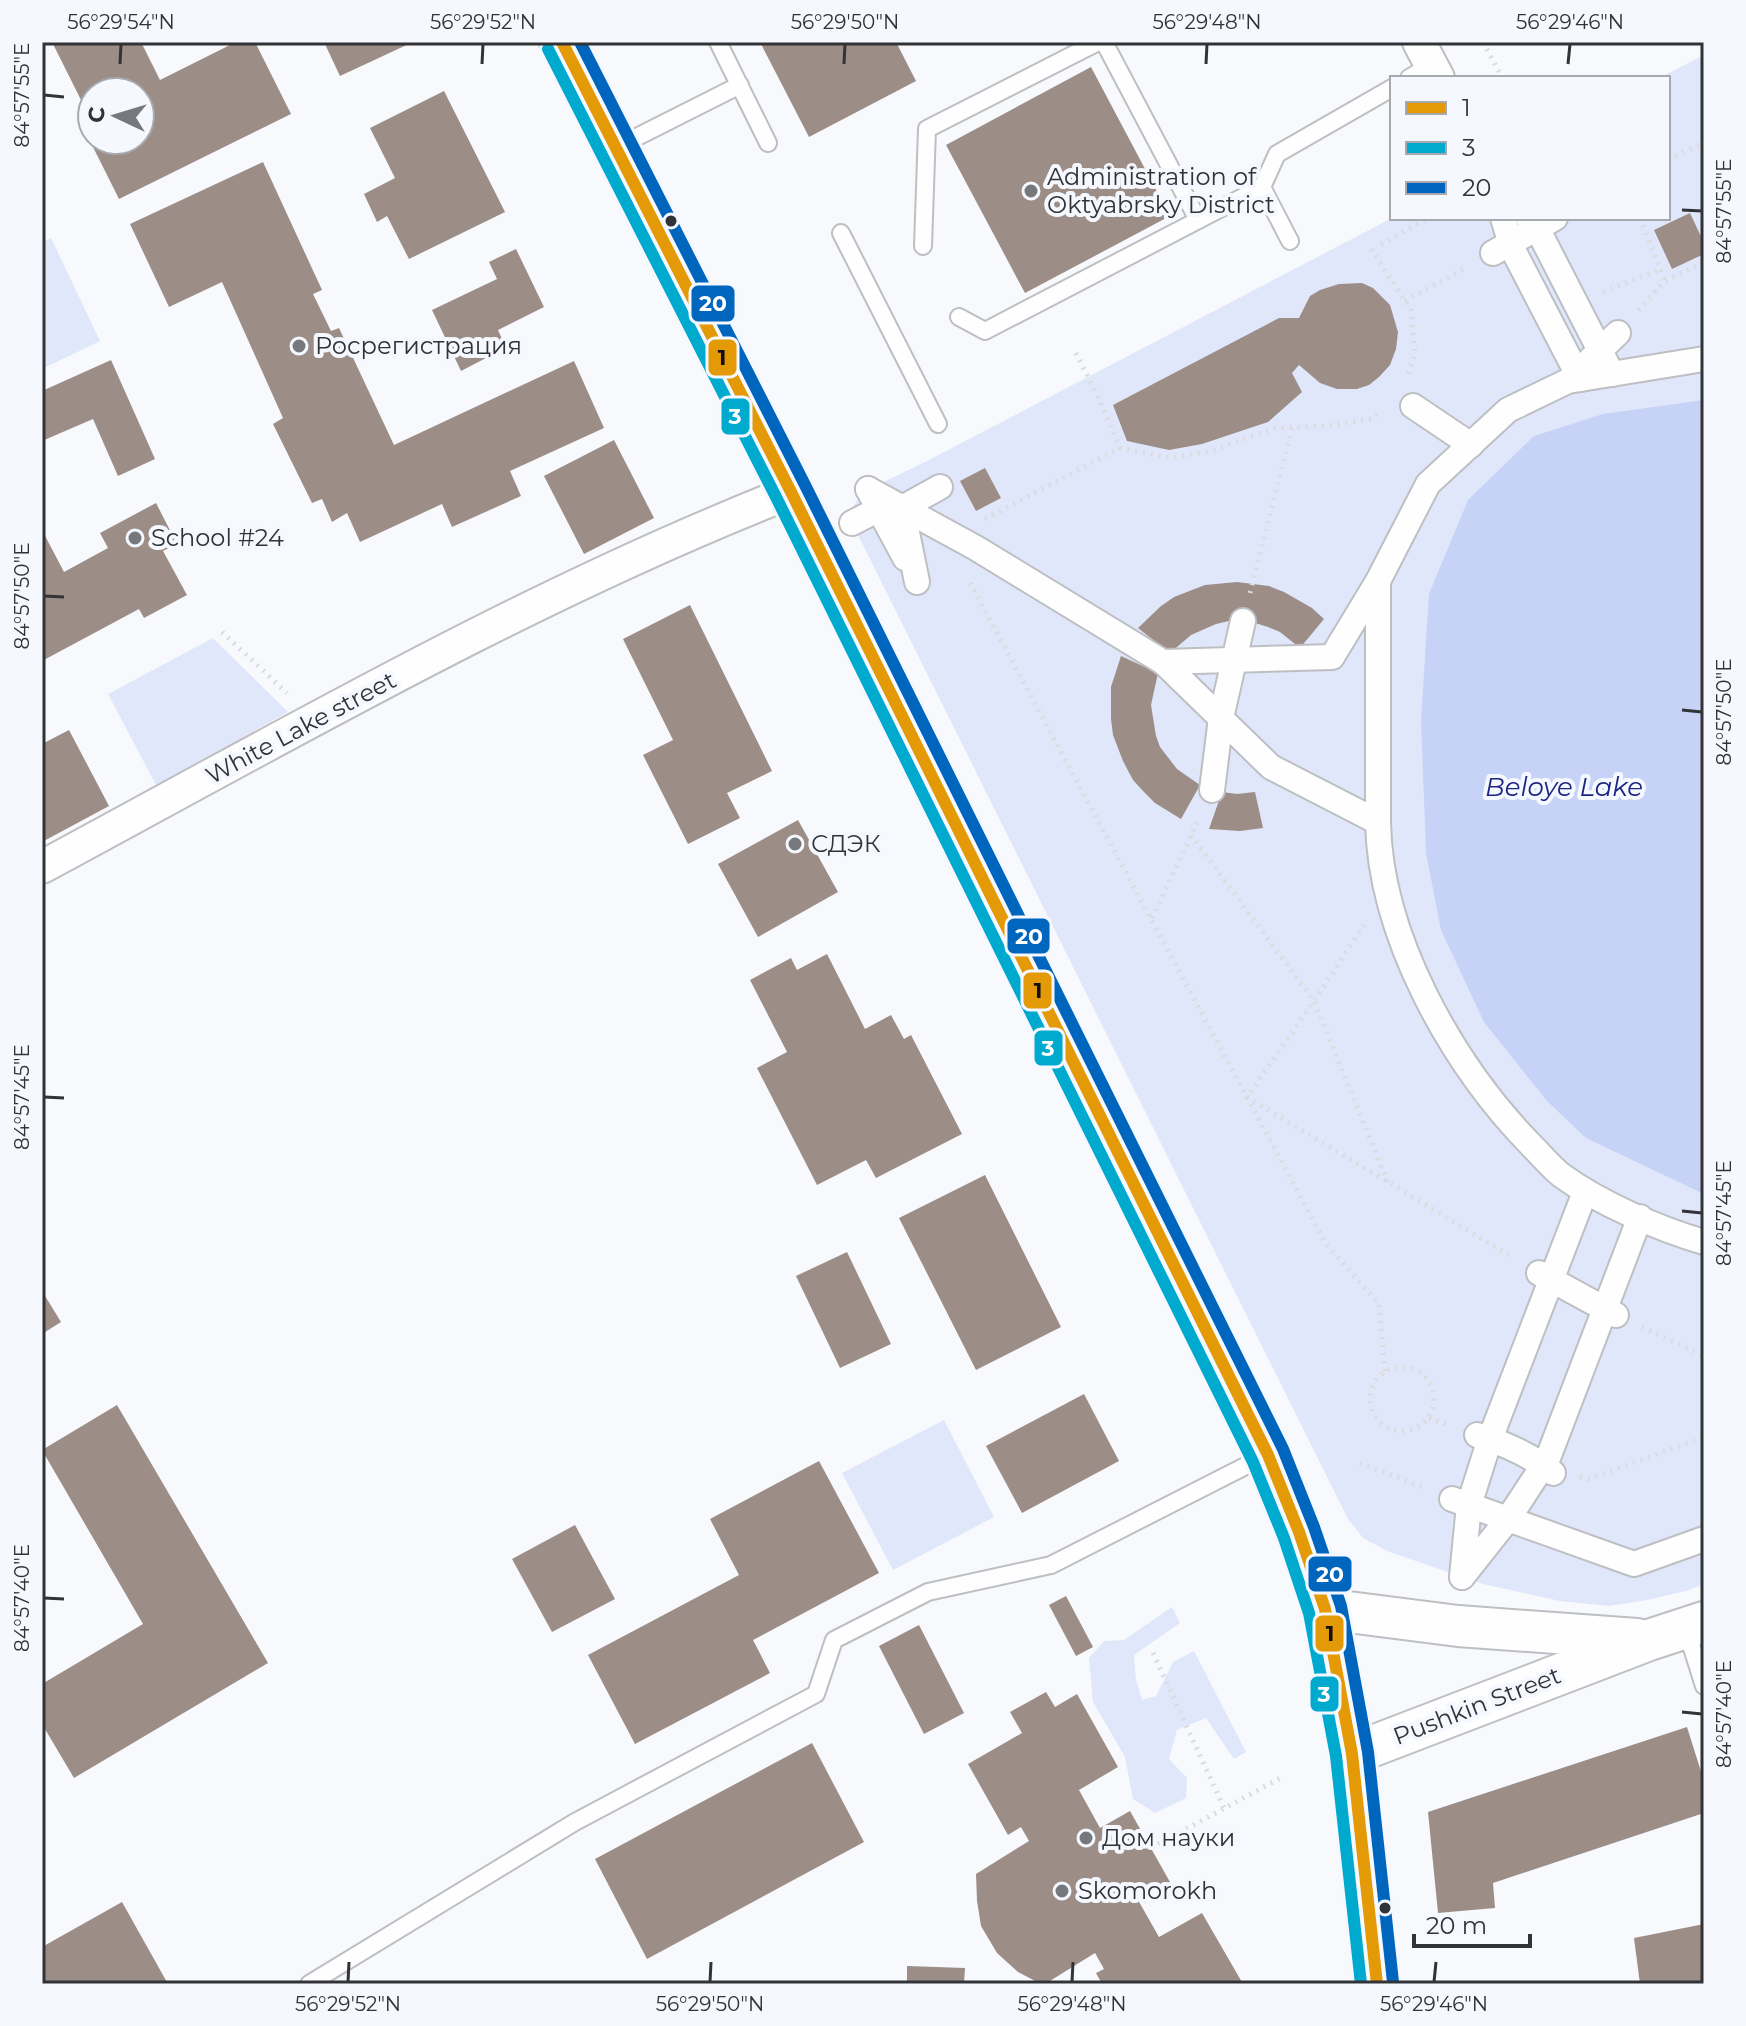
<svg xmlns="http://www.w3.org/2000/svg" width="1746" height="2026" font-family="Montserrat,sans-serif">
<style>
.green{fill:#e0e7fb}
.water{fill:#c6d2f6}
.building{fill:#9c8d87}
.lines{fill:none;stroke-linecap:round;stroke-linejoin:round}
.service-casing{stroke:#bebfc3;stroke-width:20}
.pedestrian-casing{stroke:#bebfc3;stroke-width:28}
.minor-casing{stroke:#bebfc3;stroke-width:36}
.tertiary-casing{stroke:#bebfc3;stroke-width:44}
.secondary-casing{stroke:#bebfc3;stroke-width:48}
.path{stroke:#dbdbdd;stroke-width:5;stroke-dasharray:2 6;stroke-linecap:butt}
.service{stroke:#fefeff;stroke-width:16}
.pedestrian{stroke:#fefeff;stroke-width:24}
.minor{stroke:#fefeff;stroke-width:32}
.tertiary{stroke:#fefeff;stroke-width:40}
.secondary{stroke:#fefeff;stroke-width:44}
.bus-1-casing{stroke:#f5f8ff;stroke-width:18}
.bus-2-casing{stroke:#f5f8ff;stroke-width:18}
.bus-3-casing{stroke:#f5f8ff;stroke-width:18}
.bus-1{stroke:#e39a06;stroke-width:12}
.bus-2{stroke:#00a9ce;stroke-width:12}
.bus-3{stroke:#0065bd;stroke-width:12}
.ticks{fill:none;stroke:#313337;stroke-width:3}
.poi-dot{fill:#76787c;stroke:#f5f8ff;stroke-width:3}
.bus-dot{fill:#313337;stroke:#f5f8ff;stroke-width:3}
.labels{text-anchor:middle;stroke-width:8;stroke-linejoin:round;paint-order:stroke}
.poi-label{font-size:24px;fill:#313337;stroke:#f5f8ff;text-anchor:start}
.street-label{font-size:24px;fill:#313337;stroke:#f5f8ff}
.water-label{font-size:26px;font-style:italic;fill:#1c2681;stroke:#f5f8ff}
.line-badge{stroke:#f5f8ff;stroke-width:3}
.badge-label{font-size:22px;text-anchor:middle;font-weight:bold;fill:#fff}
.pale-badge-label{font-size:22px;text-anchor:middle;font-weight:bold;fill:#111}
.neatline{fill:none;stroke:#313337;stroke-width:3}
.ticks-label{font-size:20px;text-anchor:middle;fill:#313337}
</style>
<rect width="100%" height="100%" fill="#f7f9fd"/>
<!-- green -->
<g class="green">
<polygon points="1704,55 1704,1584 1686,1591 1647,1600 1609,1606 1560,1601 1483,1584 1387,1551 1363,1538 1348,1519 852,523 852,509 861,493 925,462 1392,218 1668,218 1668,78 1659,78"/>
<polygon points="51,238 100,341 42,369 42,242"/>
<polygon points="213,638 288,712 156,785 108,694"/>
<polygon points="944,1420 994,1517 893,1570 842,1473"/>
<polygon points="1172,1607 1180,1623 1134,1655 1136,1680 1142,1700 1156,1696 1173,1662 1194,1651 1246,1752 1234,1759 1206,1718 1177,1730 1169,1759 1187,1778 1186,1798 1155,1813 1133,1799 1125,1757 1093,1702 1089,1658 1104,1641 1124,1640"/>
</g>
<!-- water -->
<polygon class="water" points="1704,400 1704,1194 1586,1138 1547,1101 1484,1022 1441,930 1426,853 1421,720 1429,594 1468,500 1534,436 1603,414"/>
<!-- building -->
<g class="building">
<polygon points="52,42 141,42 160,80 236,42 255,42 291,114 119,199 83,127 92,123 92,140 140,140 140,92 92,92 92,122"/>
<polygon points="324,42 413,42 340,76"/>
<polygon points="760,42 896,42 916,81 809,137"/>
<polygon points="1091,67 1170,216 1025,293 946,145"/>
<polygon points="444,91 505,212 409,259 387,216 377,222 364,194 395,178 370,128"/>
<polygon points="263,162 322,290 313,294 331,331 339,328 394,445 574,361 604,428 510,471 521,496 452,527 442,504 360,542 347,513 332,522 322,499 312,503 273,424 283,418 222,282 169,307 130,224"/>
<polygon points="1690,213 1704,243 1704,254 1672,269 1654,230"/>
<polygon points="516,249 544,307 498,330 503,341 483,351 486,358 461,371 432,310 497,279 489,262"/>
<polygon points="1362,283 1373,288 1390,305 1398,332 1396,349 1390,365 1379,377 1369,385 1357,389 1337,389 1320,383 1299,365 1292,373 1302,392 1268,422 1202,444 1169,450 1127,441 1113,405 1279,318 1299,318 1310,296 1320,290 1339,284"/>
<polygon points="111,360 155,459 118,476 93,419 42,441 42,391"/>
<polygon points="614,440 654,518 584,554 544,476"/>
<polygon points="985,468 1001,498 976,511 960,481"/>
<polygon points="156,503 177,544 163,551 187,595 144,618 139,609 42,661 42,530 64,572 108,548 100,533"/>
<polygon points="1237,582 1269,586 1284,592 1312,608 1324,619 1300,648 1280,632 1268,627 1255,623 1229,621 1216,624 1191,635 1170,653 1138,628 1161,606 1174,597 1205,585"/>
<polygon points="690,605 772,771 727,793 740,818 688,844 643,755 673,740 623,639"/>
<polygon points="1121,656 1158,673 1151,705 1156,736 1160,747 1177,769 1200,785 1181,819 1155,803 1144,792 1133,780 1123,761 1113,735 1111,719 1111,687"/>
<polygon points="69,730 109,806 42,842 42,744"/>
<polygon points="1222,792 1237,794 1255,792 1263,828 1240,831 1209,829"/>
<polygon points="798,820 838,892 758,937 718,864"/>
<polygon points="827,954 865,1029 891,1015 904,1039 911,1035 962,1134 876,1178 866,1160 817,1185 757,1068 787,1052 750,980 791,958 797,970"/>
<polygon points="985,1175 1061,1327 976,1370 899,1218"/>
<polygon points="847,1252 891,1344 840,1368 796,1276"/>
<polygon points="42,1291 61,1322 42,1334"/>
<polygon points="1084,1394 1119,1461 1022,1513 986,1446"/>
<polygon points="117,1405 268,1663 74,1778 42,1724 42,1684 143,1624 42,1450"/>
<polygon points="819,1461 879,1573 753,1640 770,1673 635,1744 588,1655 739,1575 710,1519"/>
<polygon points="575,1525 615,1599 552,1632 512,1559"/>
<polygon points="1066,1596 1093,1647 1076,1656 1049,1605"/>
<polygon points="919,1625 964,1713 924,1734 879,1646"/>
<polygon points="1046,1692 1055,1707 1077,1694 1118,1767 1079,1790 1100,1828 1130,1811 1170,1882 1138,1900 1159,1937 1202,1913 1243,1984 1102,1984 1096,1973 1104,1969 1095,1953 1045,1984 1041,1984 1018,1972 997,1953 981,1926 977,1901 976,1874 1029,1841 1021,1827 1008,1835 968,1764 1022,1733 1010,1712"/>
<polygon points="1687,1727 1704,1781 1704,1813 1493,1883 1495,1908 1438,1913 1428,1812"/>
<polygon points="812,1743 864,1842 647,1959 595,1859"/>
<polygon points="122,1902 168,1984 42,1984 42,1947"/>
<polygon points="1704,1924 1704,1984 1640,1984 1634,1938"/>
<polygon points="907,1966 965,1968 964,1984 907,1984"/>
</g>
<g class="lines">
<defs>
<g id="service">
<polyline points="718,42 768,143"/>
<polyline points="1104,42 1198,220"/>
<polyline points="1409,78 1431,65"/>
<polyline points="617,147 740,85"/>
<polyline points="841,233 938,424"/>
<polyline points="1290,241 1262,187 1277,154 1392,88"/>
<polyline points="923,246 927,129 1098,42"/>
<polyline points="959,317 985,331 1262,187"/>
<polyline points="1686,1629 1704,1686"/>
<polyline points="309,1984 575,1822 816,1694 834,1640 928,1592 1051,1565 1267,1455"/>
</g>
<g id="pedestrian">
<polyline points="1503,218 1512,248 1580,379"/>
<polyline points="1528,218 1537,228 1612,374"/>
<polyline points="1493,253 1555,218"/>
<path d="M1704,359l-136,22 -60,29 -80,74 -50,97v241c2,114 74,242 153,323 10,10 19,21 30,30 38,28 98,54 143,67"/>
<polyline points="1590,360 1618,333"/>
<polyline points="1413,406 1471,445"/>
<polyline points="868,489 976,548 1163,662 1271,767 1378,822"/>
<polyline points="868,489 905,558"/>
<polyline points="852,523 879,509"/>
<polyline points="917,582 902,508 940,487"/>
<polyline points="1163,662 1332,657 1378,581"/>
<polyline points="1212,790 1221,718 1243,621"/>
<polyline points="1539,1273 1616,1315"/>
<path d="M1477,1435c26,8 55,21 76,38"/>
<polyline points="1452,1499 1634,1564 1704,1539"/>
<polyline points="1462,1577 1469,1505 1490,1439 1585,1192"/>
<polyline points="1462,1577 1508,1519 1548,1458 1640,1217"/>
</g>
<g id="minor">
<polyline points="1419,42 1438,78"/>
<path d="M42,867c245,-132 489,-273 749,-375"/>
</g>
<g id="tertiary">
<polyline points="1325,1609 1458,1626 1637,1639"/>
<polyline points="1352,1754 1649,1640 1704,1622"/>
</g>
<polyline id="secondary" points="562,42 791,492 1268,1455 1299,1532 1325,1609 1352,1754 1377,1984"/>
</defs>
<!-- service casing -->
<use href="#service" class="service-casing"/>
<!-- pedestrian casing -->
<use href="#pedestrian" class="pedestrian-casing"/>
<!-- minor casing -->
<use href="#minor" class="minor-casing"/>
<!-- tertiary casing -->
<use href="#tertiary" class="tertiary-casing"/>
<!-- secondary casing -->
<use href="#secondary" class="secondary-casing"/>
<!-- path -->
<g class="path">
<polyline points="1483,42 1502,77"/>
<polyline points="1668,160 1704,142"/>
<polyline points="1640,218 1665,281"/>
<polyline points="1381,244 1428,218"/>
<polyline points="1371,249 1411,310 1415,354 1408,375"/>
<polyline points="1603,292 1661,269"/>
<polyline points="1405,301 1467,267"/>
<polyline points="1638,310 1665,281 1704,262"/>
<polyline points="1076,353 1099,399 1120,448 1171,458 1211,451 1275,428 1327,426 1371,419 1382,410"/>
<polyline points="985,519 1120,448"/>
<polyline points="970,583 1326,1244 1379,1304 1385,1372"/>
<polyline points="1250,593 1292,428"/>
<polyline points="222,632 287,693"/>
<polyline points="1191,835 1314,1001 1388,1183"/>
<polyline points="1152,918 1199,818"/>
<polyline points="1364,925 1314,1001 1247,1097 1512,1257"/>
<polyline points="1642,1327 1704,1356"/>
<circle cx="1402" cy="1399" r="32"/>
<polyline points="1429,1418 1451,1426"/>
<polyline points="1360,1463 1425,1488"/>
<polyline points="1580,1477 1589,1479 1704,1437"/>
<polyline points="1153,1653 1224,1808"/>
<polyline points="1151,1848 1284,1776"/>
</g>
<!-- service -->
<use href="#service" class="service"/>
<!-- pedestrian -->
<use href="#pedestrian" class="pedestrian"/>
<!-- minor -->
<use href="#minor" class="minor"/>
<!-- tertiary -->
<use href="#tertiary" class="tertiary"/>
<!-- secondary -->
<use href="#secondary" class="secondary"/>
<defs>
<polyline id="bus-1" points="562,42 791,492 1268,1455 1299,1532 1325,1609 1352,1754 1377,1984"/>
<polyline id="bus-2" points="548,49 777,499 1253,1462 1284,1538 1309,1613 1336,1756 1361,1984"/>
<polyline id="bus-3" points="580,42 805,485 1283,1449 1314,1527 1341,1606 1368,1752 1393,1982"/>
</defs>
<!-- bus-1 casing -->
<use href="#bus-1" class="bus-1-casing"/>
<!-- bus-2 casing -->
<use href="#bus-2" class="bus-2-casing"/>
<!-- bus-3 casing -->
<use href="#bus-3" class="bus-3-casing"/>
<!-- bus-1 -->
<use href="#bus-1" class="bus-1"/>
<!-- bus-2 -->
<use href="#bus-2" class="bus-2"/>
<!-- bus-3 -->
<use href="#bus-3" class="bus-3"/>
</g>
<!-- ticks -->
<path class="ticks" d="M120,64l1,-20M482,64l1,-20M844,64l1,-20M1206,64l1,-20M1568,64l2,-20M44,95l20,2M1682,210l20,1M44,596l20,1M1682,710l20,2M44,1097l20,1M1682,1211l20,2M44,1598l20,1M1682,1712l20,2M348,1982l1,-20M710,1982l1,-20M1072,1982l1,-20M1434,1982l2,-20"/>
<!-- markers -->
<g class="poi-dot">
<circle cx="1031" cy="191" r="8"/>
<circle cx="299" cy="346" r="8"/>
<circle cx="135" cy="538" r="8"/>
<circle cx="795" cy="844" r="8"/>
<circle cx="1086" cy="1838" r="8"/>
<circle cx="1062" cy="1891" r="8"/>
</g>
<g class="bus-dot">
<circle cx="671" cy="221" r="7"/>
<circle cx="1385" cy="1908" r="7"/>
</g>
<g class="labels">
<!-- poi labels -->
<g class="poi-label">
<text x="1047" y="185">Administration of<tspan x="1047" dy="28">Oktyabrsky District</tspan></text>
<text x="315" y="354">Росрегистрация</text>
<text x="151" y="546">School #24</text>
<text x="811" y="852">СДЭК</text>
<text x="1102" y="1846">Дом науки</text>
<text x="1078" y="1899">Skomorokh</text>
</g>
<!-- street labels -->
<g class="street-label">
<text transform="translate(301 728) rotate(-28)" y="8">White Lake street</text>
<text transform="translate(1477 1706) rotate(-21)" y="8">Pushkin Street</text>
</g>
<!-- water labels -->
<g class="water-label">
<text x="1564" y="796">Beloye Lake</text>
</g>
</g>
<g class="line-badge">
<rect x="690" y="284" width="46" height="39" rx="8" fill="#0065bd"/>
<rect x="707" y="338" width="31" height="39" rx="8" fill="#e39a06"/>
<rect x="720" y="397" width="31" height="39" rx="8" fill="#00a9ce"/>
<rect x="1006" y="917" width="45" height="38" rx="8" fill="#0065bd"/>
<rect x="1022" y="971" width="31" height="39" rx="8" fill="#e39a06"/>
<rect x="1033" y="1029" width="31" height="38" rx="8" fill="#00a9ce"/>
<rect x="1307" y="1555" width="46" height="38" rx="8" fill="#0065bd"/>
<rect x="1314" y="1614" width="31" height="39" rx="8" fill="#e39a06"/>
<rect x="1309" y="1675" width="31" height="38" rx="8" fill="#00a9ce"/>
</g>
<g class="badge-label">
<text x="713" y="311">20</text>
<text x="735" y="424">3</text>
<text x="1029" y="944">20</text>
<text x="1048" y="1056">3</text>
<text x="1330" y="1582">20</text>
<text x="1324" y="1702">3</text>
</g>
<g class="pale-badge-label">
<text x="722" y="365">1</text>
<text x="1038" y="998">1</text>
<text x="1330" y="1641">1</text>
</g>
<!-- border -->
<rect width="1746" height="2026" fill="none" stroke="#f5f8ff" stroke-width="88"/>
<!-- legend -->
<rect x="1390" y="76" width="280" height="144" fill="#f5f8ff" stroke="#a7a9af" stroke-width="2"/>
<rect x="1406" y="102" width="40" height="12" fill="#e39a06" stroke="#a7a9af" stroke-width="2"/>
<text x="1462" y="116" font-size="24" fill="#313337">1</text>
<rect x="1406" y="142" width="40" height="12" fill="#00a9ce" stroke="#a7a9af" stroke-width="2"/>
<text x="1462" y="156" font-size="24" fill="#313337">3</text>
<rect x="1406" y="182" width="40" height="12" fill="#0065bd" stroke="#a7a9af" stroke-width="2"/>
<text x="1462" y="196" font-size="24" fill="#313337">20</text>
<!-- north arrow -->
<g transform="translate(116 116) rotate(274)"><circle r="38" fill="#f5f8ff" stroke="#a7a9af" stroke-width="2"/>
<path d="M0-6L14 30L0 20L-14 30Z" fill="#76787c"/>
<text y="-12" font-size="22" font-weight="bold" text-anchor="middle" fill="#313337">С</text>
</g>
<!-- scale -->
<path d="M1414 1934v12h116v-12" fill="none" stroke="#313337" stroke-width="4"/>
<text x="1426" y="1934" font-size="24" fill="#313337" stroke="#f5f8ff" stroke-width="6" paint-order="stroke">20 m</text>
<rect x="44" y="44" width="1658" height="1938" class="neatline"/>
<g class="ticks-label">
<text x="121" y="29">56°29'54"N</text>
<text x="483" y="29">56°29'52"N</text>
<text x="845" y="29">56°29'50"N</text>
<text x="1207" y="29">56°29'48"N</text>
<text x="1570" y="29">56°29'46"N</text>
<text transform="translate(22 95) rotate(-90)" y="7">84°57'55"E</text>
<text transform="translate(1724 211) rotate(-90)" y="7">84°57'55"E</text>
<text transform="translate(22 596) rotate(-90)" y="7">84°57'50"E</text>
<text transform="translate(1724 712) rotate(-90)" y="7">84°57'50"E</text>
<text transform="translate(22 1097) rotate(-90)" y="7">84°57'45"E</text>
<text transform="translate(1724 1213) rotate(-90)" y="7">84°57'45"E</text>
<text transform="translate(22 1598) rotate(-90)" y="7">84°57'40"E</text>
<text transform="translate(1724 1714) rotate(-90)" y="7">84°57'40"E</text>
<text x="348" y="2011">56°29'52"N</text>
<text x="710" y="2011">56°29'50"N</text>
<text x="1072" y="2011">56°29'48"N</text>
<text x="1434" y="2011">56°29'46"N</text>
</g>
</svg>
